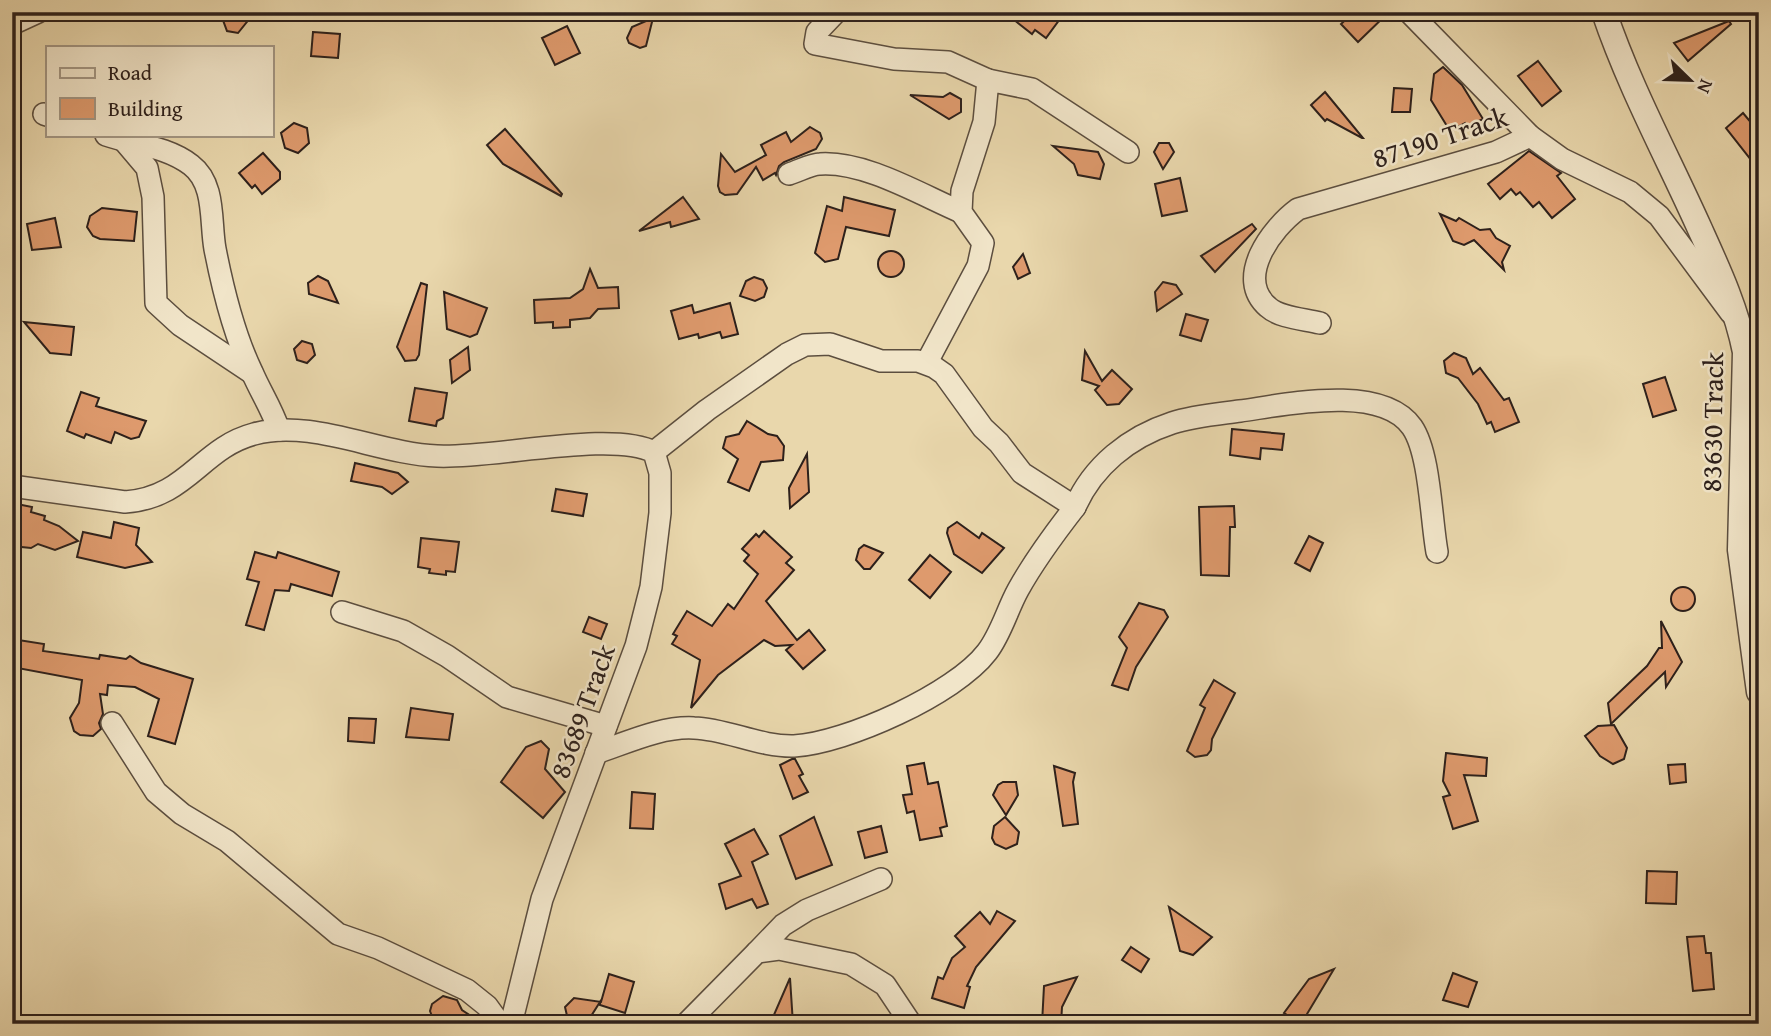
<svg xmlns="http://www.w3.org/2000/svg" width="1771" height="1036" font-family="'Gentium Book Plus',serif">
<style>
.building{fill:#de9a6d;stroke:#2d201b;stroke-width:2}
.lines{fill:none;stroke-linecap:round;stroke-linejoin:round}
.minor-casing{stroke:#5c4e3f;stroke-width:24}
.tertiary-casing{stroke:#5c4e3f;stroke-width:27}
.minor{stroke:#f1e5c9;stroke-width:21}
.tertiary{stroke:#f1e5c9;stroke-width:24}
.labels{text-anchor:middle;stroke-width:5;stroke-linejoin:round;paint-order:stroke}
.street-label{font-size:28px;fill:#2d201b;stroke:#f1e5c9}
</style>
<rect width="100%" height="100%" fill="#e9d7ac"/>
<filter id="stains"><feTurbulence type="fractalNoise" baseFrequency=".00286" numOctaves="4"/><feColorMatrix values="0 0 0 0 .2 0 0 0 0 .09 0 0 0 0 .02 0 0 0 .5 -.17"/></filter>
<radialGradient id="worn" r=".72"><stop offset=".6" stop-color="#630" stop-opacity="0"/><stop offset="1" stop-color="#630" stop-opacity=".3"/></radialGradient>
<!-- building -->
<g class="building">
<polygon points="220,12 238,12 250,18 238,33 227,31"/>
<polygon points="1004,12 1065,12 1046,38 1035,30 1032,34"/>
<polygon points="1354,12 1389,12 1358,42 1341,24"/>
<polygon points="653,18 646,46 640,48 629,43 627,38 632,27"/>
<polygon points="1729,21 1731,24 1688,61 1674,43"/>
<polygon points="567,26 580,53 555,65 542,38"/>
<polygon points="313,32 340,34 338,58 311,56"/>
<polygon points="1538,61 1561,91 1542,106 1518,76"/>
<polygon points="1443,67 1462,85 1483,119 1467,127 1465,123 1450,131 1431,100 1434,74"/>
<polygon points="1394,88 1412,89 1410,112 1392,112"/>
<polygon points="1325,92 1363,138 1362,138 1327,119 1325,121 1311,105"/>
<polygon points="950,93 961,99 961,112 949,119 910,95 943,97"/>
<polygon points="1743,113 1759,132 1759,170 1726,128"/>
<polygon points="294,123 307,128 309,143 298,153 285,148 281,133"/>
<polygon points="810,127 820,133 822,139 816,149 784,162 779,166 776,175 775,173 763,180 756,167 737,194 725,195 720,192 718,186 721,154 735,172 766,155 761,145 786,132 791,142"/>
<polygon points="505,129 562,194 561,196 503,164 487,145"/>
<polygon points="1159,143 1169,143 1174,152 1163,169 1154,152"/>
<polygon points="1053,146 1098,152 1104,164 1100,179 1078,175 1074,164"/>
<polygon points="1529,151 1561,173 1557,176 1575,199 1552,218 1539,202 1533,207 1520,192 1516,195 1511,189 1500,199 1488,184"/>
<polygon points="263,153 280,172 280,179 262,194 255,185 252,188 239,173"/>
<polygon points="1180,178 1187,211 1162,216 1155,184"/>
<polygon points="683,197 699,219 671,227 670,222 639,231"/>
<polygon points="844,197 895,210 889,236 846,227 838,259 825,262 815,253 827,206 842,211"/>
<polygon points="102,208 137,212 134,241 100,239 93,236 87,227 90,216"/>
<polygon points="1440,214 1456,221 1459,218 1480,230 1490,229 1496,238 1510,246 1502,262 1504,270 1474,240 1464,245 1453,241"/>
<polygon points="55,218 61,247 32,250 27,224"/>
<polygon points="1252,224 1256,229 1215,272 1201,256"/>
<circle cx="891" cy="264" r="13"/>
<polygon points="1023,254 1030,273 1018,279 1013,267"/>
<polygon points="590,269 598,288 618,287 619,308 598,309 590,318 570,320 570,327 553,328 553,322 535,323 534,300 570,298 583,289"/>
<polygon points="318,276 328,281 338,303 309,294 308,283"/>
<polygon points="754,277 763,280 767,288 764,297 755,301 740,296 746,281"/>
<polygon points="1163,282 1176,285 1182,294 1157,311 1155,292"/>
<polygon points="421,283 427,285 419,355 416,360 405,361 397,347"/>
<polygon points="444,292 487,308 477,334 470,337 447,329"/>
<polygon points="730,303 738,334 722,338 720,332 699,338 698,334 679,339 671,311 692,305 694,313"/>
<polygon points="1186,314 1208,320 1201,341 1180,335"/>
<polygon points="24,322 74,327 71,355 50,353"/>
<polygon points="302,341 312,344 315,355 307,363 297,360 294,349"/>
<polygon points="468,347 470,370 452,383 450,360"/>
<polygon points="1085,351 1102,381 1112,370 1132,389 1119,404 1107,405 1095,390 1099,386 1082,380"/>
<polygon points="1454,353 1466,358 1473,374 1480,368 1504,400 1509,398 1519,422 1495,432 1491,422 1487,424 1478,404 1458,378 1446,373 1444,361"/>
<polygon points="1665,377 1676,410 1653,417 1643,384"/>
<polygon points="415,388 447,393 443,418 437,421 436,426 409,421"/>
<polygon points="81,392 99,398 96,406 146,421 139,437 131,439 115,432 111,443 86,434 84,438 67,431"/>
<polygon points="747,421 768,434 777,436 784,446 783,460 761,462 749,491 728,482 738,459 723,448 726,437 739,434"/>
<polygon points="1232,429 1284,434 1282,450 1261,448 1260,459 1230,455"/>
<polygon points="807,454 809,492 790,508 789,488"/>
<polygon points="355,463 398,473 408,482 392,494 382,487 351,481"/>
<polygon points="556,489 587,494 583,516 552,511"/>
<polygon points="12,503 32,507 31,512 45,516 44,520 59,526 78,541 55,550 38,544 31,548 12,546"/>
<polygon points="1234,506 1235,527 1230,527 1229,576 1201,575 1199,507"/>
<polygon points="114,522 139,528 136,545 152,562 125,568 77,557 83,532 111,538"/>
<polygon points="957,522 979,538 982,533 1004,548 982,573 954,554 947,533 948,528"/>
<polygon points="764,531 792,557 786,563 794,570 766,601 797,640 809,630 825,650 803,669 786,650 792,645 775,646 764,640 718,675 691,708 700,660 672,644 677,636 673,634 687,611 712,626 728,604 734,609 758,574 744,561 749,555 742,549 756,534 759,537"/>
<polygon points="1309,536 1323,543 1310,571 1295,563"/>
<polygon points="421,538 459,542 455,572 446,571 446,575 429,573 430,569 418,567"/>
<polygon points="864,545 883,553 870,569 864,569 856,560 859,549"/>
<polygon points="255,552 276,558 278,552 339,572 332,596 291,584 289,591 275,590 264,630 246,625 259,582 247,579"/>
<polygon points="930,555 951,572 930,598 909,580"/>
<circle cx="1683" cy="599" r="12"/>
<polygon points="1139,603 1164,610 1168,617 1136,667 1128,690 1112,685 1127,648 1119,637"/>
<polygon points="589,617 607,624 601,639 583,632"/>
<polygon points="1661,621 1682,662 1666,687 1665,672 1611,724 1608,703 1647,666 1659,648 1662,648"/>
<polygon points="12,639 44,644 43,651 99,659 100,655 126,659 130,656 141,663 193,679 175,744 148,736 159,699 135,687 108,685 107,695 100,694 103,714 99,723 101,729 93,736 80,735 74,731 70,718 79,703 82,680 12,667"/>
<polygon points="1214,680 1235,693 1212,739 1211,750 1207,755 1195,757 1187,751 1205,708 1200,705"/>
<polygon points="411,708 453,714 449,740 406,737"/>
<polygon points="349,718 376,719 374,743 348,741"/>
<polygon points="1614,725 1627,748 1624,759 1613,764 1600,756 1585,736 1598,726"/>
<polygon points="541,741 549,749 545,769 565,792 543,818 501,782 526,747"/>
<polygon points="1446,753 1487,758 1486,776 1464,775 1478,821 1453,829 1443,797 1450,795 1443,781"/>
<polygon points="792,759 795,759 803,774 799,776 808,792 793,799 780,765"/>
<polygon points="924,763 928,784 938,782 947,826 940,828 942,836 920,840 914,811 907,813 903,795 912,794 907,766"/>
<polygon points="1685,764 1686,782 1670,784 1668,765"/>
<polygon points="1054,766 1075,773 1073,782 1078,824 1063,826"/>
<polygon points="1003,782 1016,782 1018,795 1006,815 993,795 998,785"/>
<polygon points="632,792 655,794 653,829 630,828"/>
<polygon points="814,817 832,865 796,879 780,836"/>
<polygon points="1005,817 1019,832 1017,844 1006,849 995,844 992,838 994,826"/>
<polygon points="881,826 887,852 865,858 858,832"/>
<polygon points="754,829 768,854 752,862 768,904 757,908 752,899 726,909 719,884 741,876 725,844"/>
<polygon points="1647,871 1677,872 1676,904 1646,903"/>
<polygon points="1169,907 1212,937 1193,955 1180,951"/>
<polygon points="997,911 1015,921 976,967 967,986 970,987 964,1008 932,998 938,977 943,979 952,958 965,947 955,936 980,912 990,924"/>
<polygon points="1704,936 1706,953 1711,953 1714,989 1693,991 1687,937"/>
<polygon points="1131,947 1149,959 1141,972 1122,960"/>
<polygon points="1334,969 1301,1024 1284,1013 1309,979"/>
<polygon points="1453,973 1477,982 1468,1007 1443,1000"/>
<polygon points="609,974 634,982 625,1013 600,1005 600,1002 586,1024 573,1024 568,1020 565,1007 574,998 601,1002"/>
<polygon points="1077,977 1062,1007 1061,1024 1042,1024 1044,986"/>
<polygon points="790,978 793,1024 770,1024"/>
<polygon points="443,996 457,1000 462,1010 483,1024 435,1024 430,1011 432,1004"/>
</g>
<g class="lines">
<defs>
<g id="minor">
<polyline points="836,12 817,32 815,44 894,59 948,62 988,80"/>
<polyline points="1409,12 1530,136 1562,159 1630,192 1659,216 1731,313"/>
<polyline points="12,24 38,12"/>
<polyline points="44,114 47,115"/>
<path d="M106,135c29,10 60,11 85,30 25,19 19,57 24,84 8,41 19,86 37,123 9,21 19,35 27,58"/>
<polyline points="125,142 147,168 153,197 156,303 180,325 252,373"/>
<path d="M789,174c10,-3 22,-10 31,-10 45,-3 101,31 141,48"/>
<path d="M1320,323c-15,-4 -40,-5 -52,-16 -34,-29 4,-79 30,-98l198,-57 34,-16"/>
<polyline points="927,362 978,266 983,243 961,212 962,191 984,122 988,80 1032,89 1128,152"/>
<path d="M12,486l113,16c62,-4 76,-54 129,-68 57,-16 125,20 183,22 56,3 174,-26 217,-4l6,21v40l-9,74 -15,59 -94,253 -31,125"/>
<path d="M1075,507c18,-41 54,-70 97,-84 21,-7 46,-9 68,-12 44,-6 141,-28 172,16 18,26 19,92 25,125"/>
<polyline points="342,612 403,631 447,656 507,697 606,726"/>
<polyline points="112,723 156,792 182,814 227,841 338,934 378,948 467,990 487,1006 500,1024"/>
<path d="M596,753c30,-10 66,-27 98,-25 33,1 66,19 100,18 52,-3 161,-52 193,-94 14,-18 20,-42 31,-62 16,-29 36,-56 57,-83l-53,-34 -23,-30 -16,-15 -39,-54 -10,-7 -16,-6h-37l-51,-17 -25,1 -18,9 -80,56 -53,42"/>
<polyline points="757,952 783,925 807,910 881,879"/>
<polyline points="686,1024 757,952 779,949 851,964 885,985 911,1024"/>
</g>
<path id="tertiary" d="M1604,12c25,74 63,144 95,215 19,42 37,80 46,125l-5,198 19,142"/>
</defs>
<!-- minor casing -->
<use href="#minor" class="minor-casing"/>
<!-- tertiary casing -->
<use href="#tertiary" class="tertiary-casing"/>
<!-- minor -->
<use href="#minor" class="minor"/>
<!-- tertiary -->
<use href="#tertiary" class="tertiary"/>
</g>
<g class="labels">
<!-- street labels -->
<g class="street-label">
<text transform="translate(1440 137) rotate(-18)" y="10">87190 Track</text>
<text transform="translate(1712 422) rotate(-89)" y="10">83630 Track</text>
<text transform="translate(582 711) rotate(-70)" y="10">83689 Track</text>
</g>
</g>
<!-- margin -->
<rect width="1771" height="1036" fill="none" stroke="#e9d7ac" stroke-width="42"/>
<rect x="14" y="14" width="1743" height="1008" fill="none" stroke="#2d201b" stroke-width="3.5"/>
<rect x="21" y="21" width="1729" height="994" fill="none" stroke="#2d201b" stroke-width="2"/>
<!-- legend -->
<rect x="46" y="46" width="228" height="91" fill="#f1e5c9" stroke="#a39683" stroke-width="2"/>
<rect x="60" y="68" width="35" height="10" fill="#f1e5c9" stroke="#a39683" stroke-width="2"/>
<text x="108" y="80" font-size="21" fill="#2d201b">Road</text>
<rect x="60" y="98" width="35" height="21" fill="#de9a6d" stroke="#a39683" stroke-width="2"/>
<text x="108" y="116" font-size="21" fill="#2d201b">Building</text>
<!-- north arrow -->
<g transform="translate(1690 80) rotate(113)" stroke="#f1e5c9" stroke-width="5" paint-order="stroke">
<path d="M0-5L12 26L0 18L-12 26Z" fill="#2d201b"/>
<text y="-10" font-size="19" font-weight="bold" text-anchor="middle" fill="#2d201b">N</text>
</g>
<rect width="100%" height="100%" filter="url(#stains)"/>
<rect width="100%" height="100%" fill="url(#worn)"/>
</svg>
